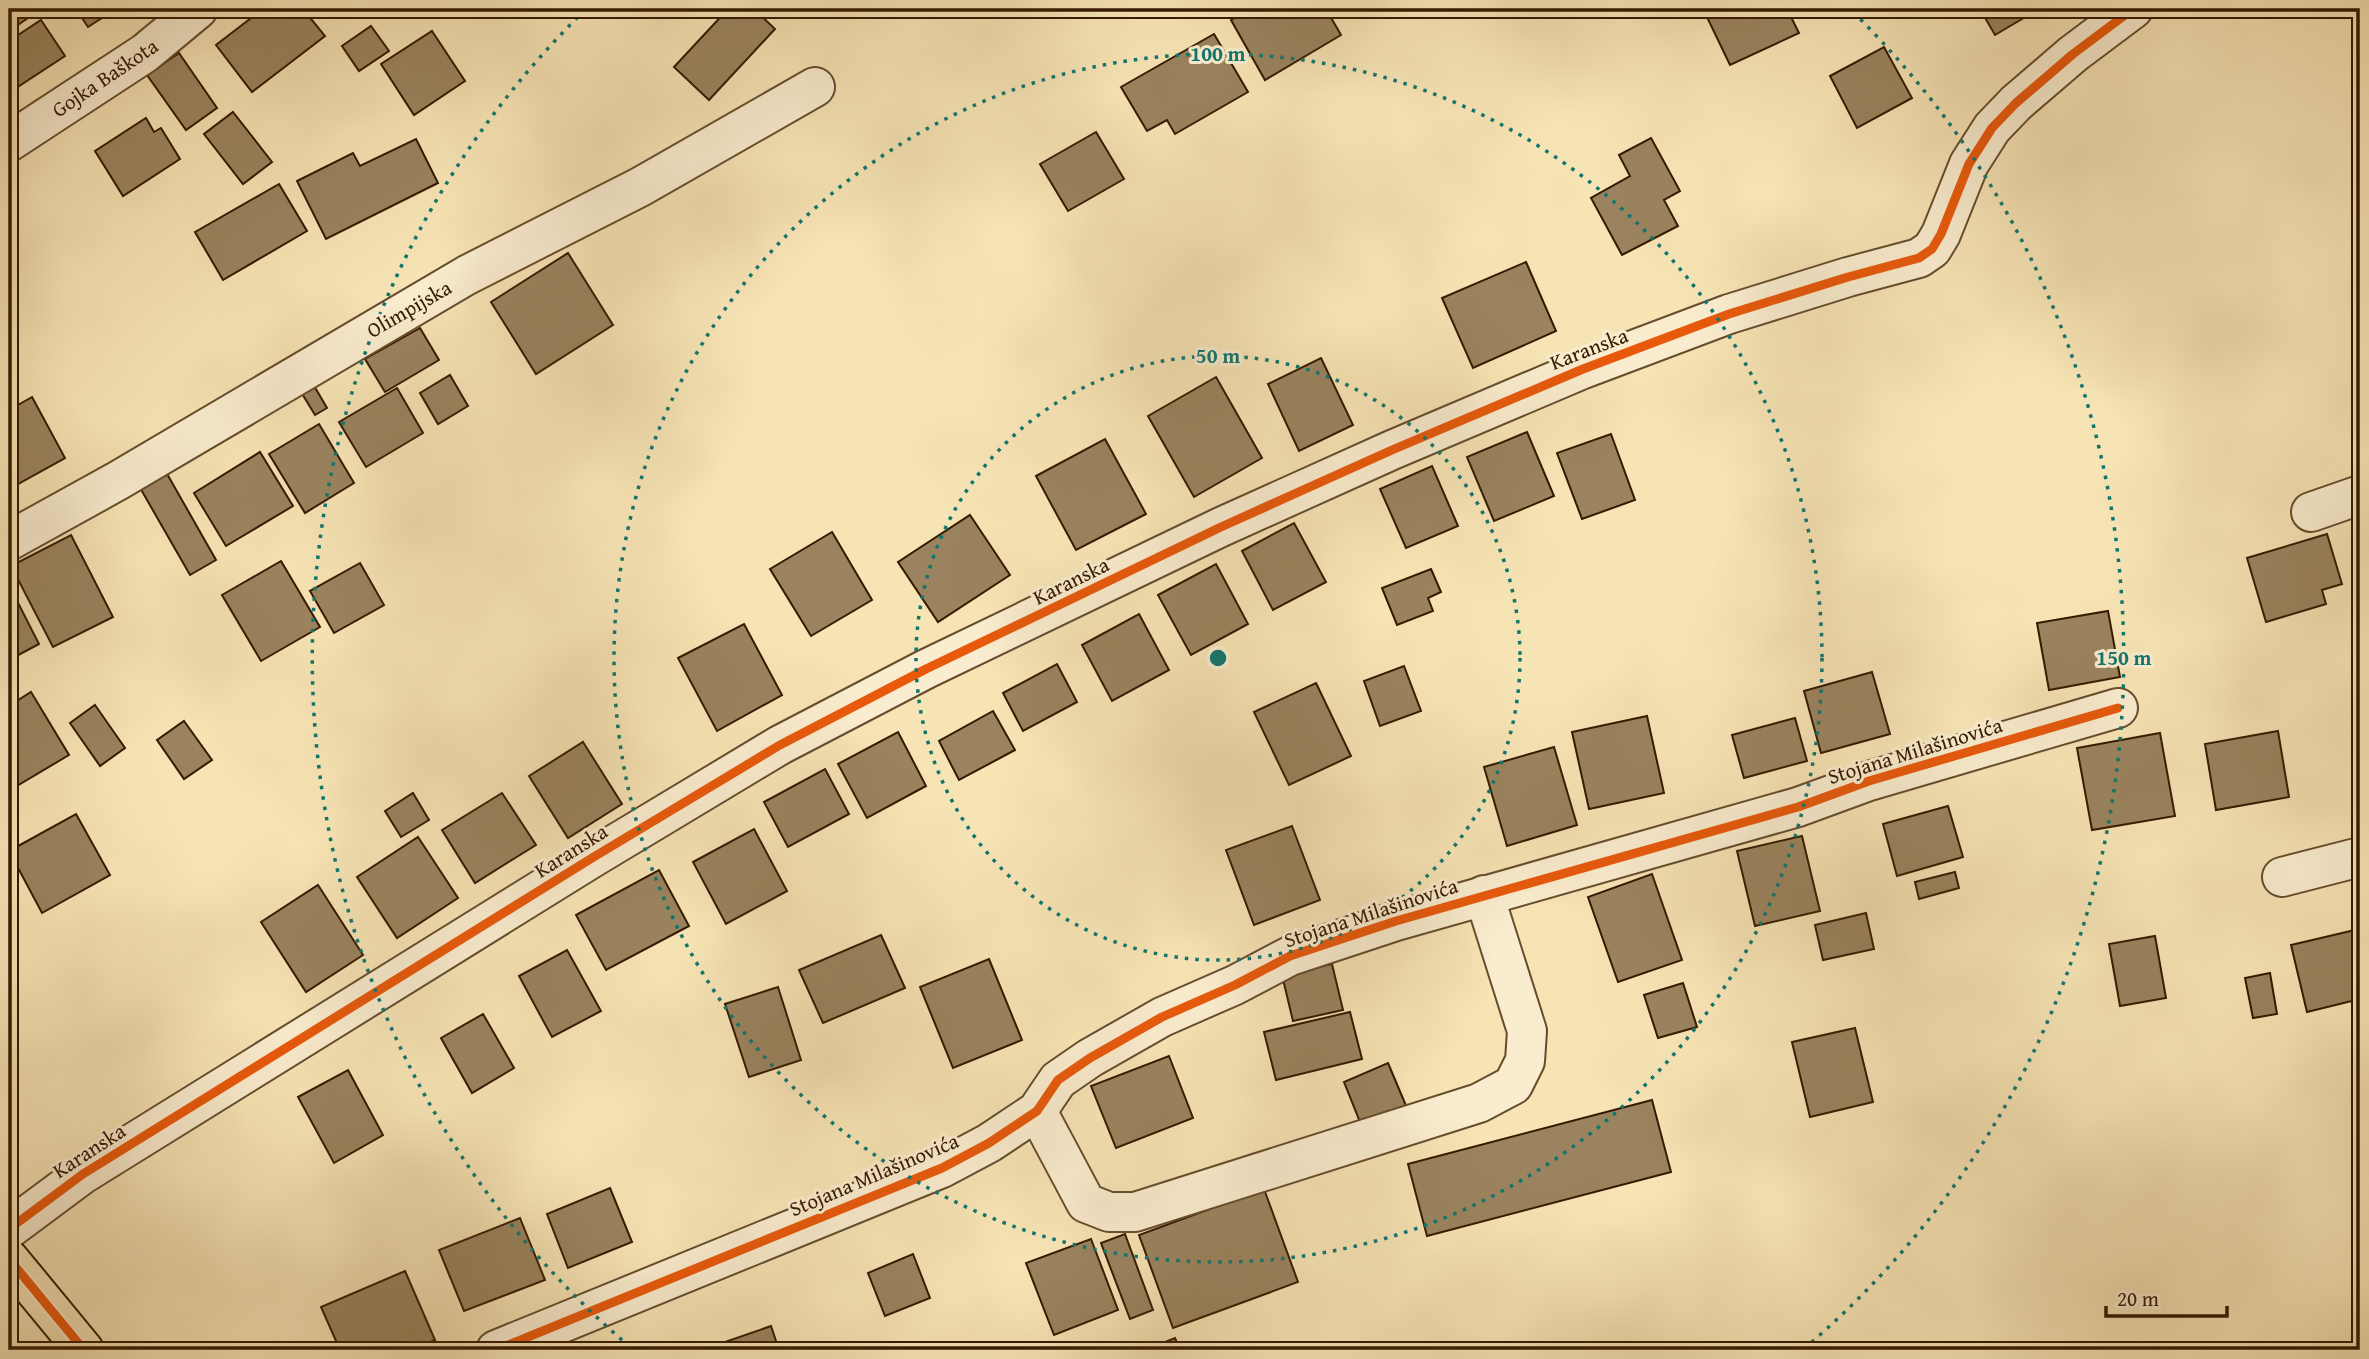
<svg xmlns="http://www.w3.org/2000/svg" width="2369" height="1359" font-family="'Gentium Book Plus',serif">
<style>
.building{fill:#9a835e;stroke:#351900;stroke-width:2}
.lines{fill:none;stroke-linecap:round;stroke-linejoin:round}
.street-casing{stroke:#664c2d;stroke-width:42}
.primary-casing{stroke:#351900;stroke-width:42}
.street{stroke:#faedcf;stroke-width:38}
.primary{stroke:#f7e4b5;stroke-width:38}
.cycleway-casing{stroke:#faedcf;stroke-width:13}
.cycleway{stroke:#e8590c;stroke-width:9}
.ring{fill:none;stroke:#0f766e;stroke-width:3.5;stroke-dasharray:3.5 7}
.labels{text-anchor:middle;stroke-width:6;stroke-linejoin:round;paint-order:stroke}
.street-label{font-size:21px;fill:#351900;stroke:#faedcf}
.centre{fill:#0f766e;stroke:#faedcf;stroke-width:3.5}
.ring-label{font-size:21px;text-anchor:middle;font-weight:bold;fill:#0f766e;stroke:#faedcf;stroke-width:6;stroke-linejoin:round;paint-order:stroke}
</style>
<rect width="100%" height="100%" fill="#f7e4b5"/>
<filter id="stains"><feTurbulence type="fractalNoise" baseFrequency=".00286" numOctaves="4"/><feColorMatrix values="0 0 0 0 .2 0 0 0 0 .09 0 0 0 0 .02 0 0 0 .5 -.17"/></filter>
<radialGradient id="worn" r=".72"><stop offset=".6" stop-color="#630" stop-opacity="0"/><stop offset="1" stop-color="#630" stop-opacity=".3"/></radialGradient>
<!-- building -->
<g class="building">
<polygon points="9,9 41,9 9,31"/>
<polygon points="76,9 116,9 88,27"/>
<polygon points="263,9 303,9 325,36 252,92 216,45"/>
<polygon points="728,9 754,9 775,29 709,100 674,67"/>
<polygon points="1250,9 1326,9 1341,35 1265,80 1231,20"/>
<polygon points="1719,9 1787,9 1799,33 1730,65 1706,15"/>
<polygon points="1980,9 2039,9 1995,35"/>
<polygon points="41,20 65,56 13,90 9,83 9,41"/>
<polygon points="371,26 389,51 359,71 342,46"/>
<polygon points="432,31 465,81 414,115 381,64"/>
<polygon points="1214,34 1248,92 1175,134 1167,120 1147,131 1121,87"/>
<polygon points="1884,47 1912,98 1857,128 1830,76"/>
<polygon points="179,53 217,108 186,130 147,75"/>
<polygon points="233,112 272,162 243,184 204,134"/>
<polygon points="146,118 154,132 161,128 180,159 123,196 95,151"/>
<polygon points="1096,132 1124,179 1068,211 1040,164"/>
<polygon points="1651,138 1680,191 1664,200 1678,226 1622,255 1591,198 1630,176 1619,155"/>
<polygon points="416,139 438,183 326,239 297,181 353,153 360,166"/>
<polygon points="279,184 307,231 223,280 195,232"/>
<polygon points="568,253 613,325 536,374 491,302"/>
<polygon points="1526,262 1556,331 1473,368 1442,298"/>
<polygon points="420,328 439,360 385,392 365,359"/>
<polygon points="1321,358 1353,425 1299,451 1268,384"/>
<polygon points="450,375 468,406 438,424 420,393"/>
<polygon points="1216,377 1262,458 1194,497 1148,416"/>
<polygon points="313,384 327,408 315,415 301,392"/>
<polygon points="397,388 423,433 366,467 339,422"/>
<polygon points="32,397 65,458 9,489 9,410"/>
<polygon points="319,424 354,483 305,513 269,454"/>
<polygon points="1527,432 1554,496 1494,521 1467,457"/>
<polygon points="1611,434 1635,500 1582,519 1557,453"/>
<polygon points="1105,439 1146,514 1076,550 1036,476"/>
<polygon points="260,452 293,506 226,546 194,493"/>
<polygon points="1432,466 1458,526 1406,548 1380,489"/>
<polygon points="166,472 216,560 190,575 139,486"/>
<polygon points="970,515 1010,575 938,622 898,562"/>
<polygon points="1294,523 1326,582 1273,610 1242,551"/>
<polygon points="832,532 872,600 811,636 770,569"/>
<polygon points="2327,534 2342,584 2322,590 2326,604 2266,622 2247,558"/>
<polygon points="71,535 113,617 53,647 11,566"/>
<polygon points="281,561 320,627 261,661 222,595"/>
<polygon points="360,563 384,605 334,633 310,591"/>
<polygon points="1216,564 1248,624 1191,655 1158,595"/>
<polygon points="1431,569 1441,592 1428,598 1433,611 1397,625 1382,588"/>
<polygon points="11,589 39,644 9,660 9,590"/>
<polygon points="2108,611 2120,677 2049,690 2037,623"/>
<polygon points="1139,614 1169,670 1112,701 1082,645"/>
<polygon points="744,624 782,695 717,731 678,658"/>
<polygon points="1057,664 1077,702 1023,731 1003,693"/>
<polygon points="1404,666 1421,711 1380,726 1364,681"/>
<polygon points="1872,672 1890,734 1821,753 1804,691"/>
<polygon points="1316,683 1351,756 1289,785 1254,712"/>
<polygon points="31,692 69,755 10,790 9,706"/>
<polygon points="95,705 125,748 100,766 70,723"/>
<polygon points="993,711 1015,750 959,780 939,741"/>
<polygon points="1647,716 1664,793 1589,809 1572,732"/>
<polygon points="1795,718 1807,761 1744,778 1732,735"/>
<polygon points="184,721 212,760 184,779 157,740"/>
<polygon points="2278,731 2289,797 2216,810 2205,744"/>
<polygon points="898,732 926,786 867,818 838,764"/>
<polygon points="2160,733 2175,816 2092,830 2077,748"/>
<polygon points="583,742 622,804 568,838 529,776"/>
<polygon points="1554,747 1577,825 1507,846 1484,767"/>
<polygon points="825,769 849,814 788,847 764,802"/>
<polygon points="413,793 429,820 401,837 385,811"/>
<polygon points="502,793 536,845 475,883 442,830"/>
<polygon points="1948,806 1963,857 1897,876 1883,824"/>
<polygon points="76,814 110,875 42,913 9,851"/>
<polygon points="1292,826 1320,900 1254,925 1226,850"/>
<polygon points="754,829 787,891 726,924 693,862"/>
<polygon points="1802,836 1820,911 1755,926 1737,851"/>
<polygon points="418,837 458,898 397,938 357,877"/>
<polygon points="659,870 689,926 606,970 576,915"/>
<polygon points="1955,872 1959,888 1919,899 1915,882"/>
<polygon points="1652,874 1682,960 1618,982 1588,897"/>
<polygon points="318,885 363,955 306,992 261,922"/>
<polygon points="1866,913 1874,949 1823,960 1815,925"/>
<polygon points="2359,929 2360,999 2307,1012 2291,945"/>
<polygon points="881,935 905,988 823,1023 799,970"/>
<polygon points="2155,936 2166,998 2120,1006 2109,944"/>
<polygon points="567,950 601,1011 552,1037 519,976"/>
<polygon points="989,959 1022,1040 953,1068 920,987"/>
<polygon points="1332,964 1343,1010 1293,1021 1282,975"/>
<polygon points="2270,973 2277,1014 2253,1018 2245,978"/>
<polygon points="1683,983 1697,1027 1658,1038 1644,995"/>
<polygon points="778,987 801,1060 749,1077 725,1004"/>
<polygon points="1350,1012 1362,1059 1276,1080 1264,1032"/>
<polygon points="483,1014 514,1068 472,1093 441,1038"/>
<polygon points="1855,1028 1873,1102 1810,1117 1792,1042"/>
<polygon points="1169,1056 1193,1118 1116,1148 1091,1086"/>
<polygon points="1388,1063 1407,1108 1362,1127 1344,1082"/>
<polygon points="348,1070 383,1135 334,1163 298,1097"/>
<polygon points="1652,1100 1671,1172 1427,1236 1408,1164"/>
<polygon points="610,1188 632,1242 568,1268 547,1214"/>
<polygon points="1264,1189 1298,1282 1173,1328 1139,1235"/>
<polygon points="520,1218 545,1280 464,1311 439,1250"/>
<polygon points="1125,1234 1153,1310 1130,1319 1101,1243"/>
<polygon points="1091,1239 1118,1310 1054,1335 1026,1263"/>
<polygon points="913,1254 930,1298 885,1316 868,1273"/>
<polygon points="405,1271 435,1340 411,1350 340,1350 321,1307"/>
<polygon points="771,1326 779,1350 702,1350"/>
<polygon points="1175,1338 1180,1350 1145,1350"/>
</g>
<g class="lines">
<defs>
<g id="street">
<polyline points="9,142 145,53 198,9"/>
<polyline points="2311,512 2360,495"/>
<polyline points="9,541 119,480 467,275 640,187 815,87"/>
<polyline points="2282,877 2360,857"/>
<polyline points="1037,1111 1086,1203 1109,1212 1135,1212 1479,1103 1513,1085 1525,1061 1527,1031 1484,895"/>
<polyline points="9,1229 83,1174 592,858 780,745 926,669 1221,527 1392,450 1583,369 1729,314 1848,277 1919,258 1932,249 1941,234 1969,164 1992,128 2016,103 2073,54 2133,9"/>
<polyline points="496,1350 942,1168 989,1143 1037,1111 1058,1080 1090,1058 1162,1017 1235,985 1290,956 1396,921 1798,807 1869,781 2118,708"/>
</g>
<polyline id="primary" points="9,1259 84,1350"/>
</defs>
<!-- street casing -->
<use href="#street" class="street-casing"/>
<!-- primary casing -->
<use href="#primary" class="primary-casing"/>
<!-- street -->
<use href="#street" class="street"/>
<!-- primary -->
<use href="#primary" class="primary"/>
<defs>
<g id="cycleway">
<polyline points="9,1229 83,1174 592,858 780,745 926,669 1221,527 1392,450 1583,369 1729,314 1848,277 1919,258 1932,249 1941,234 1969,164 1992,128 2016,103 2073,54 2133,9"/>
<polyline points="9,1259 84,1350"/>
<polyline points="496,1350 942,1168 989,1143 1037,1111 1058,1080 1090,1058 1162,1017 1235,985 1290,956 1396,921 1798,807 1869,781 2118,708"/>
</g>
</defs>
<!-- cycleway casing -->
<use href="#cycleway" class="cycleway-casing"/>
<!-- cycleway -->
<use href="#cycleway" class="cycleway"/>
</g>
<!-- distance rings -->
<g class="ring">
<circle cx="1218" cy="658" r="302"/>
<circle cx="1218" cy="658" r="604"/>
<path d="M630 1347A906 906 0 0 1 583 12M1853 12A906 906 0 0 1 1806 1347"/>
</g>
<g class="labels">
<!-- street labels -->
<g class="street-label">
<text transform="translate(105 78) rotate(-34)" y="7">Gojka Baškota</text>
<text transform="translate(409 309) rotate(-30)" y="7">Olimpijska</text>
<text transform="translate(1589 349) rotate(-21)" y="7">Karanska</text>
<text transform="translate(1071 581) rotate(-26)" y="7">Karanska</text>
<text transform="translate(1915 751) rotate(-17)" y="7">Stojana Milašinovića</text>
<text transform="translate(571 851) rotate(-32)" y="7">Karanska</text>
<text transform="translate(1371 913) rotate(-18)" y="7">Stojana Milašinovića</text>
<text transform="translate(89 1151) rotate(-33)" y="7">Karanska</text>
<text transform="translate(874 1175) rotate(-23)" y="7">Stojana Milašinovića</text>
</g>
</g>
<circle cx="1218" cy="658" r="10" class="centre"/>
<g class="ring-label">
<text x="1218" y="61">100 m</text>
<text x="1218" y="363">50 m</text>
<text x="2124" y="665">150 m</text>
</g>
<!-- margin -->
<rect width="2369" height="1359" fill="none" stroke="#f7e4b5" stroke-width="35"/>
<rect x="10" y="10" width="2348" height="1338" fill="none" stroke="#351900" stroke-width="3.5"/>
<rect x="18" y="18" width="2334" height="1324" fill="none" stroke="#351900" stroke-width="2"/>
<!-- scale -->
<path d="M2106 1306v10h121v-10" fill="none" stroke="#351900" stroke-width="3.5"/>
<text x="2117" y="1306" font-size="21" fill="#351900" stroke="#faedcf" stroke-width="5" paint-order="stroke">20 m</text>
<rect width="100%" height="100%" filter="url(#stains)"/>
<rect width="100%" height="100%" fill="url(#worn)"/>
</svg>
